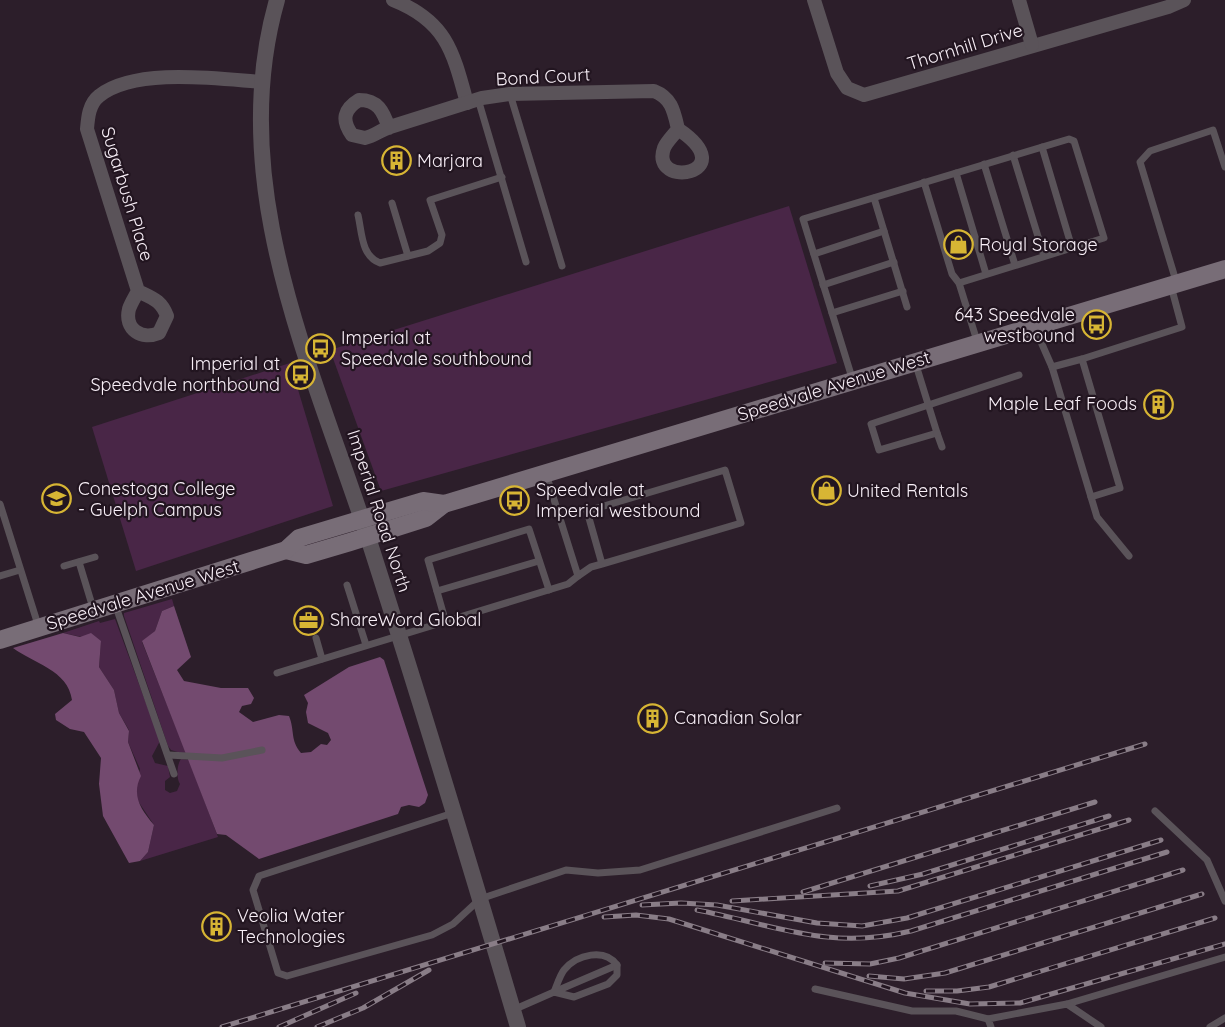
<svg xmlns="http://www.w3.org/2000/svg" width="1225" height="1027" font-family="Quicksand,sans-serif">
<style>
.green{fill:#492647}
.forest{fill:#734a6f}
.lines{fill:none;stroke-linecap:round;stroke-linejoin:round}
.service{stroke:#5a5359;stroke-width:7}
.minor{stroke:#5a5359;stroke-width:14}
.tertiary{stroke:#5a5359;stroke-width:16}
.secondary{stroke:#786d77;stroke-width:18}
.rail-casing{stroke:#897d87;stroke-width:5}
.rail{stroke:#221520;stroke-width:3;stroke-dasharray:9;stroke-linecap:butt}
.labels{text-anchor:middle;stroke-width:4.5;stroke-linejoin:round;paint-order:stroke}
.street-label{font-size:18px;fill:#f8eff7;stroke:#221520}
.poi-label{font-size:18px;fill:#f8eff7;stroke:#221520;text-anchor:start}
</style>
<rect width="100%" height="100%" fill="#2c1e2a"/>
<!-- green -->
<g class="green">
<polygon points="789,206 837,363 381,491 330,350"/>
<polygon points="290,363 333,506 136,571 92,427"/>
<polygon points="172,599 174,606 162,611 155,631 142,642 187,755 171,750 168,746 124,616 124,613"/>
<path d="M115,619l45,122 -8,15 3,7 13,3 2,11 -5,4v9l5,3 7,-2 3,-7c-4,-6 -3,-20 1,-25l8,1 29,77 -78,24 8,-9 6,-27 -16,-24 -3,-13 5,-19 -12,-27 1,-12 -10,-17 -5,-23 -15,-23 2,-26 -38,-8 36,-12 1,2z"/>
</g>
<!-- forest -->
<g class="forest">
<path d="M174,606l17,51 -14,13 7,11 37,7h27l6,10 -3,6 -9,2 -3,6 14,10 26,-7 10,1c6,15 1,24 12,37l10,-1 10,-8 6,1 4,-5 -3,-7 -20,-10 -2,-11 2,-9 -4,-8 45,-28 31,-10 4,3 44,135 -3,8 -6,4 -10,-2 -8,2 -3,7 -139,45 -33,-24 -9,-1 -75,-193 13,-10 7,-20z"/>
<path d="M63,633l17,4 11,-4 10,8 -2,26 15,23 5,23 10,18 -1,11 13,34c-10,19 0,34 13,49l-6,27 -8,9 -11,2 -26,-47 -4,-32 2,-26 -17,-26 -14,-3 -14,-9 -1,-6 17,-14c-4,-30 -39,-37 -59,-52z"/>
</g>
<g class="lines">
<!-- service -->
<g class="service">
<polyline points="510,94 562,266"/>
<polyline points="478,99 526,262"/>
<polyline points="1042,147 1072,248"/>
<polyline points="1013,155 1044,256"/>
<polyline points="984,164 1015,265"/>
<polyline points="956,173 986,274"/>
<polyline points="924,182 952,274 959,283 977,341"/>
<polyline points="874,198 907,307"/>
<polyline points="392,203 408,256"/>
<path d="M358,215c4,17 3,41 22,48l48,-12 12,-8 2,-8 -12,-35 72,-23"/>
<polyline points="814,254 884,231"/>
<polyline points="1176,281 1140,162 1150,151 1213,130 1225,167"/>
<polyline points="823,285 894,262"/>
<polyline points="832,313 903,291"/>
<polyline points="1034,326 1052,367 1097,517 1129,556"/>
<polyline points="1082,359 1182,327 1171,286"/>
<polyline points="916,365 937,433 879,450 871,424 1019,375"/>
<polyline points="1052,367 1082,359 1120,488 1091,497"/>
<polyline points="853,381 803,219 1069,139 1074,141 1104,238 959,283"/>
<polyline points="937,433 942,447"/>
<polyline points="0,504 39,628"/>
<polyline points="79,562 93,608"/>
<polyline points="64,566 95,557"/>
<polyline points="0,576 20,570"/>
<polyline points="578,576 591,567 602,564 741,523 725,470 587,511 602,564"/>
<polyline points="347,585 366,645"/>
<polyline points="437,591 539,561"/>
<polyline points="115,604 174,774"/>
<polyline points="446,623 428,560 529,529 549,590"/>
<polyline points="316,638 322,659"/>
<polyline points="277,673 568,584 578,576 546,474"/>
<polyline points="169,755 222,758 262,750"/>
<polyline points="1155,811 1207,860 1225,901"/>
<polyline points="453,813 259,876 253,890 278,973 287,976 432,935 453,924 480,899 566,870 598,873 640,870 837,808"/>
<polyline points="815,989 912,1011 956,1011 988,1019"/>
<polyline points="554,992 617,965"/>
<polyline points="1067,1004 1225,957"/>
<path d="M513,1010l41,-18 20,5 34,-13 9,-9v-10c-12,-17 -40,-11 -53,5 -4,5 -7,15 -10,22"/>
<polyline points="991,1027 988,1019 1067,1004 1101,1027"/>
<polyline points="1210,1027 1225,1018"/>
</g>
<!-- minor -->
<g class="minor">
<path d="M393,0c53,21 60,51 74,103"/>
<polyline points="814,0 837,73 847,88 864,95 1168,7 1184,0"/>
<polyline points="1019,0 1032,45"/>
<path d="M389,128c-6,-17 -11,-28 -30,-28 -15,9 -18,20 -7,35l13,3c9,-2 16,-8 25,-11l92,-29 28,-4 144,-3c18,7 20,21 24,38 67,45 -29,61 -14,19 3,-7 10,-13 14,-19"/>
<path d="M138,291c14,7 23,9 29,25l-8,17c-17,7 -35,-3 -30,-24 2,-6 6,-12 9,-18l-51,-162c1,-12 2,-25 12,-33 36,-29 120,-17 163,-14"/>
</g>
<!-- tertiary -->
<path class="tertiary" d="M277,0c-54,188 39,374 95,550 51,159 99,318 146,477"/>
<!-- secondary -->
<g class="secondary">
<polyline points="286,550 306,555 350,542 426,518 444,504"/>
<polyline points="0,640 286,550 299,538 423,501 444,504 1225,269"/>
</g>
<defs>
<g id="rail">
<polyline points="870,886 923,874 1109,816"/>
<polyline points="803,892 1095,802"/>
<polyline points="732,901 898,891 1129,820"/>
<polyline points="642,905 681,903 717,905 817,923 862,926 907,918 1161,840"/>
<path d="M697,910c78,15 132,41 214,21l256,-79"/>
<polyline points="604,917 636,915 669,919 905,993 970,1004 1020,1003 1225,944"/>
<polyline points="825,963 870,964 899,958 1183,870"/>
<polyline points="869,976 904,979 945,973 1202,894"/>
<polyline points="926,991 957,991 989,987 1215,918"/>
<polyline points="222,1027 1145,744"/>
<polyline points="279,1027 356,993"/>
<polyline points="317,1027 363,1008 429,970"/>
</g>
</defs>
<!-- rail casing -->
<use href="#rail" class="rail-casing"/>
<!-- rail -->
<use href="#rail" class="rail"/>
</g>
<!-- icons -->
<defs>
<symbol id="building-ring" viewBox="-11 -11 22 22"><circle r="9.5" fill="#221520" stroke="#d7b534" stroke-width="1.5"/><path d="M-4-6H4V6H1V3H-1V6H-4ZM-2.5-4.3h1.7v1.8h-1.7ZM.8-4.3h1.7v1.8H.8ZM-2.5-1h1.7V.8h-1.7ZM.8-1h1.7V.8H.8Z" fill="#d7b534"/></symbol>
<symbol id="shop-ring" viewBox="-11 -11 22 22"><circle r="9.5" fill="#221520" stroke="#d7b534" stroke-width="1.5"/><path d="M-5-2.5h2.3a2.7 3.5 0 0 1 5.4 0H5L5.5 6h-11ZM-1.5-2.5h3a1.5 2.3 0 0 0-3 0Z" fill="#d7b534"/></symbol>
<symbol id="bus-ring" viewBox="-11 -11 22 22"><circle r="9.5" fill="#221520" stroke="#d7b534" stroke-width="1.5"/><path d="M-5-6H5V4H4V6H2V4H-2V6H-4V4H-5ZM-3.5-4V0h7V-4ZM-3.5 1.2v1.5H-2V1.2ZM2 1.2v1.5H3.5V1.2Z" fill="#d7b534"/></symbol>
<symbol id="university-ring" viewBox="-11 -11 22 22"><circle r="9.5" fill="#221520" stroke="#d7b534" stroke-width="1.5"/><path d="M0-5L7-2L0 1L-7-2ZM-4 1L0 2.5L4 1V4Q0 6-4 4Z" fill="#d7b534"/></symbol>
<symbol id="office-ring" viewBox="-11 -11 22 22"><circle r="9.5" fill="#221520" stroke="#d7b534" stroke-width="1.5"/><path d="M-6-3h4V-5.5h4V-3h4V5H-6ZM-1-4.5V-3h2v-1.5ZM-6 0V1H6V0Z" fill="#d7b534"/></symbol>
</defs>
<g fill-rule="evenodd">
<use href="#building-ring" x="380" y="144" width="33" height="33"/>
<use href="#shop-ring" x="942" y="228" width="33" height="33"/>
<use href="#bus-ring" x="1080" y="308" width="33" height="33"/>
<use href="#bus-ring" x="304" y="332" width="33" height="33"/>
<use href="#bus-ring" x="284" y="358" width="33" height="33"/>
<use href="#building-ring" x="1142" y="388" width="33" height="33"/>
<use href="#shop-ring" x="810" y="474" width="33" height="33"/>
<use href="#university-ring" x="40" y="482" width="33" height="33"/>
<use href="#bus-ring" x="498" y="484" width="33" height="33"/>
<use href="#office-ring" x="292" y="604" width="33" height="33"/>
<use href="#building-ring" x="636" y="702" width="33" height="33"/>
<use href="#building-ring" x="200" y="910" width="33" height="33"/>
</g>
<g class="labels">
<!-- street labels -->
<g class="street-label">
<text transform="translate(965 47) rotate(-17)" y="6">Thornhill Drive</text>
<text transform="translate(543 77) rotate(-3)" y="6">Bond Court</text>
<text transform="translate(127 194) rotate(73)" y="6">Sugarbush Place</text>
<text transform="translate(834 386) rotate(-17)" y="6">Speedvale Avenue West</text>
<text transform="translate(379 511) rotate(72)" y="6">Imperial Road North</text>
<text transform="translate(143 595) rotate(-17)" y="6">Speedvale Avenue West</text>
</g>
<!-- poi labels -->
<g class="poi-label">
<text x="417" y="167">Marjara</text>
<text x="979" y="251">Royal Storage</text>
<text x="1075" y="321" text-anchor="end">643 Speedvale<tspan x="1075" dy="21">westbound</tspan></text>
<text x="341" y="344">Imperial at<tspan x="341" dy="21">Speedvale southbound</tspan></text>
<text x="280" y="370" text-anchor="end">Imperial at<tspan x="280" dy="21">Speedvale northbound</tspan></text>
<text x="1137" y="410" text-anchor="end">Maple Leaf Foods</text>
<text x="78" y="495">Conestoga College<tspan x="78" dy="21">- Guelph Campus</tspan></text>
<text x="536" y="496">Speedvale at<tspan x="536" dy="21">Imperial westbound</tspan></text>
<text x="847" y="497">United Rentals</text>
<text x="330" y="626">ShareWord Global</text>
<text x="674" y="724">Canadian Solar</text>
<text x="237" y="922">Veolia Water<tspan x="237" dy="21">Technologies</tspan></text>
</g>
</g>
</svg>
